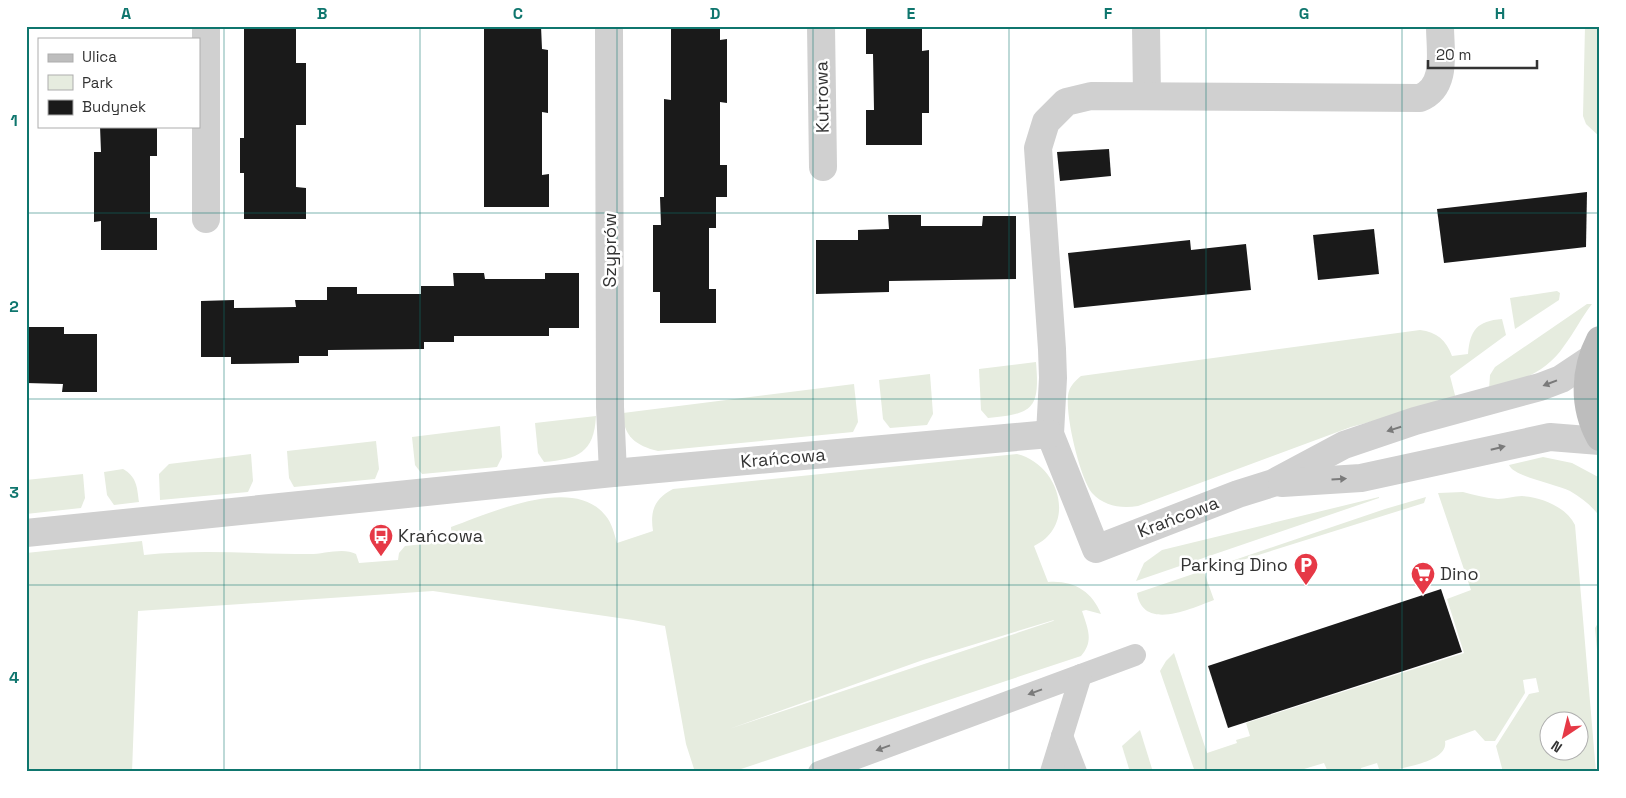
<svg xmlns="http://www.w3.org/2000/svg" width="1626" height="798" font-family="'Space Grotesk',sans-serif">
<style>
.green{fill:#e6ecdf;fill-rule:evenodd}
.building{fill:#1a1a1a}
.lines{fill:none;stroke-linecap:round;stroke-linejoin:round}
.lane{stroke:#d0d0d0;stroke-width:22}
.street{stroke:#d0d0d0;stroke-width:28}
.secondary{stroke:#bdbdbd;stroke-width:28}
.oneway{fill:#7a7a7a}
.grid{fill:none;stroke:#0f766e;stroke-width:1;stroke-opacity:0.55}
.labels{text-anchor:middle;stroke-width:5;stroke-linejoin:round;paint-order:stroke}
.street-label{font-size:18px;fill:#333;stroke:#fff}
.poi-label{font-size:18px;fill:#333;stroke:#fff;text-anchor:start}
.neatline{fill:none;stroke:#0f766e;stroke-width:2}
.grid-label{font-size:16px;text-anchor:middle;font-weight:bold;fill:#0f766e}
</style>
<rect width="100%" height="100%" fill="#fff"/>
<!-- green -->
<g class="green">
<polygon points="1585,26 1600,26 1600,137 1586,124 1583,116"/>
<polygon points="1557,291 1560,293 1559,300 1515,329 1510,298"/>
<path d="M1587,304h5c-11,14 -18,29 -28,42 -18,27 -46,36 -75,44l1,-15 5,-8z"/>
<path d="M1502,319l4,16 -56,41 6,23 -105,28 -213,79c-17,3 -34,0 -46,-13 -12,-14 -29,-84 -23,-102 2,-6 7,-11 12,-15l339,-46c17,2 26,10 32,26l16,-2c2,-24 9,-33 34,-35z"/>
<path d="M1036,362c4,47 -3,52 -48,56l-7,-8 -2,-41z"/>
<polygon points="930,374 933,414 927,425 890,428 883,419 879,380"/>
<path d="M854,384l4,38 -5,10 -195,19c-22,-5 -35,-15 -35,-38z"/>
<path d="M596,416c-2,37 -18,43 -52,46l-6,-9 -3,-30z"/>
<polygon points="500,426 502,457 497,467 422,474 415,465 412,437"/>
<polygon points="376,441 379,469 375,479 294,487 289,478 287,451"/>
<polygon points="251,454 253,481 248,492 160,500 159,474 169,464"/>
<path d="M1017,454c42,10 61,71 17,92l14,36c25,-2 44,9 53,32l-15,-4 -4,1c6,18 12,30 -1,45l-349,116h-37l-9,-28 -21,-118 -32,-6 -200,-29 -295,20 -6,161h-106v-219l116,-12 2,14c57,-6 109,-1 166,-1 13,0 34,-7 46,0l3,9 39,-3 1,-7 6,-7 47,-5 -1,-14c39,-14 122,-52 154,-12 7,8 9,18 12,28l36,-12c-3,-20 1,-32 20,-42zM1054,620l-1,1 -324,108 194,-69z"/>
<path d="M1543,457l29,6 28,15v39c-8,-11 -18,-19 -30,-26 -14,-7 -56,-14 -61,-26z"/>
<path d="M123,469c14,8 14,18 16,33l-25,3 -7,-10 -3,-23z"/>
<polygon points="83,474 85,498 81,508 26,514 26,480"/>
<path d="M1463,492c11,3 23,6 35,7 8,0 16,-3 24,-3 20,1 44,11 53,29l21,247h-93l-7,-26 33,-52 10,-2 -3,-14 -13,2 2,13 -30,48h-10l-10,-11 -30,11c4,21 -42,26 -58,31h-7l-3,-9 -16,5 1,4h-34l-4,-9 -30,9h-99l-35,-101 6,-10 8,-8 33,100 30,-10 -1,-3 14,-4 -4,-13 218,-70 -17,-54 24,-9 -33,-97zM1548,720h30v30h-30z"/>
<polygon points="1379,497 1379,498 1136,581 1144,563 1162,550"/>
<path d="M1426,497l-2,6 -220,69 10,28c-22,8 -71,32 -77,-7l248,-84z"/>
<polygon points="1600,620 1600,683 1595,628"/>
<polygon points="1140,730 1153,772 1130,772 1122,746"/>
</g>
<!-- building -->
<g class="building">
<polygon points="244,26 296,26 296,63 306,63 306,125 296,125 296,187 306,188 306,219 244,219 244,173 240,173 240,138 244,138"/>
<polygon points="484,26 541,26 542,49 548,50 548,113 542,112 542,175 549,174 549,207 484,207"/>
<polygon points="671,26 720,26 720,40 727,39 727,103 720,102 720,165 727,165 727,197 716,197 716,228 709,228 709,289 716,289 716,323 660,323 660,292 653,292 653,225 661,225 660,197 664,197 664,99 671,100"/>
<polygon points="866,26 922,26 922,51 929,50 929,113 922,113 922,145 866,145 866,110 874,110 873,54 866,54"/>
<polygon points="100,126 157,126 157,156 150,156 150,218 157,218 157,250 101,250 101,221 94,222 94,152 101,152"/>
<polygon points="1109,149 1111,176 1060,181 1057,152"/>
<polygon points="1587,192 1586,247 1444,263 1437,209"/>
<polygon points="888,215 921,215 921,226 982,226 983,216 1016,216 1016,279 889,281 889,292 816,294 816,240 858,240 858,230 889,229"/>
<polygon points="1374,229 1379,274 1318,280 1313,235"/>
<polygon points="1190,240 1191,250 1246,244 1251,290 1074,308 1068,253"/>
<polygon points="453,273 484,273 485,279 545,279 545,273 579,273 579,328 549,328 549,336 454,336 454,342 424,342 424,349 328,350 328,356 299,356 299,363 231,364 231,357 201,357 201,301 234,300 234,308 296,307 295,300 327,300 327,287 357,287 357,294 421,294 421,286 454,286"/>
<polygon points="26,327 64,327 64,334 97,334 97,392 62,392 63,384 26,383"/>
<polygon points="1441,589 1462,652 1228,728 1208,666"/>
</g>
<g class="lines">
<!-- lane -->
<g class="lane">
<polyline points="1062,736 1076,772"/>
<polyline points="819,772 1135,655"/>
<polyline points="1051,772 1081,675"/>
</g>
<!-- street -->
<g class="street">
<polyline points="609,26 610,407 613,473"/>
<polyline points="821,26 823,167"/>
<polyline points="1146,26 1147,96"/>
<path d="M1440,26c0,25 8,61 -20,72l-329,-2 -25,6 -20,20 -8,26 14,201 1,29 -3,56 46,115 142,-55 35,-11 71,-38 71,-24 125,-34 21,-8 30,-20"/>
<polyline points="206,219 206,26"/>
<polyline points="1282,483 1361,478 1550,437 1600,441"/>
<polyline points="26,533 613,473 1050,434"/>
</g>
<!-- secondary -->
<path class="secondary" d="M1600,340c-16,31 -17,66 0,97"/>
</g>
<!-- one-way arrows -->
<defs><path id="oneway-solid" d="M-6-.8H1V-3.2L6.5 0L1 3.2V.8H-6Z" transform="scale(1.25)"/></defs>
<g class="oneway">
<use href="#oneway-solid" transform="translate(1550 383) rotate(159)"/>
<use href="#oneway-solid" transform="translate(1394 429) rotate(162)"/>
<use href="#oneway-solid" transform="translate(1498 448) rotate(-14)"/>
<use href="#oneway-solid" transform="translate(1339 479) rotate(-4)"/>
<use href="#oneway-solid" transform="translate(1035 692) rotate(160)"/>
<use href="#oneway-solid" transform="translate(883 748) rotate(160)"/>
</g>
<!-- grid -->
<path class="grid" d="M224,26v746M420,26v746M617,26v746M813,26v746M1009,26v746M1206,26v746M1402,26v746M26,213h1574M26,399h1574M26,585h1574"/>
<!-- icons -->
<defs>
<symbol id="bus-pin" viewBox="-11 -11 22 30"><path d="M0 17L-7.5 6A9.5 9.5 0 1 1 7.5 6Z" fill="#e63946" stroke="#fff"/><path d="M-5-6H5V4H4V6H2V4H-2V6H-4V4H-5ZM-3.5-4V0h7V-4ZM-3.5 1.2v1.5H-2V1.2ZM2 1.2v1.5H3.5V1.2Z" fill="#fff"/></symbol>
<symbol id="parking-pin" viewBox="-11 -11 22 30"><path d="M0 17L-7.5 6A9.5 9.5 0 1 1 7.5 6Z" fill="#e63946" stroke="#fff"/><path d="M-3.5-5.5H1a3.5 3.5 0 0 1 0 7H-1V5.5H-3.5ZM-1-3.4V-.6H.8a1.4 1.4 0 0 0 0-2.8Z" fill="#fff"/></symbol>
<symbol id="supermarket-pin" viewBox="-11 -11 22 30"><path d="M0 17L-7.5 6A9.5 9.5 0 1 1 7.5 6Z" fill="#e63946" stroke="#fff"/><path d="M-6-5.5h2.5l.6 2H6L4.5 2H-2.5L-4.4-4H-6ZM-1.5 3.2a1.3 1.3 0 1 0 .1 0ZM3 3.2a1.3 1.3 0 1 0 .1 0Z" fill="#fff"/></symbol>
</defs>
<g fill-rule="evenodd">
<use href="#bus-pin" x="367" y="522" width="28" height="38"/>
<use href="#parking-pin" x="1292" y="551" width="28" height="38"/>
<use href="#supermarket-pin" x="1409" y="560" width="28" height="38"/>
</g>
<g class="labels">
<!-- street labels -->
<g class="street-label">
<text transform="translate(822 97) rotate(-91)" y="6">Kutrowa</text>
<text transform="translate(610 250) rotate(-90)" y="6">Szyprów</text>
<text transform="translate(783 458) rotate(-5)" y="6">Krańcowa</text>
<text transform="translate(1178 517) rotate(-21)" y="6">Krańcowa</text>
</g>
<!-- poi labels -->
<g class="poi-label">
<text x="398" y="542">Krańcowa</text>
<text x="1288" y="571" text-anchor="end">Parking Dino</text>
<text x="1440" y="580">Dino</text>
</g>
</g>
<!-- border -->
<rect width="1626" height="798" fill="none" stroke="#ffffff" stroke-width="55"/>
<!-- legend -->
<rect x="38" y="38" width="162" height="90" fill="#ffffff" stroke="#adadad"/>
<rect x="48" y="54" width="25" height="8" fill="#bdbdbd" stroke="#adadad"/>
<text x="82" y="62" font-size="15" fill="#333333">Ulica</text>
<rect x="48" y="75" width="25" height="15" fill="#e6ecdf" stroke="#adadad"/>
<text x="82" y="88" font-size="15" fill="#333333">Park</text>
<rect x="48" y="100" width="25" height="15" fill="#1a1a1a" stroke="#adadad"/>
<text x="82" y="112" font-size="15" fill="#333333">Budynek</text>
<!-- north arrow -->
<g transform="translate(1564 736) rotate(215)"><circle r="24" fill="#ffffff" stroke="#adadad"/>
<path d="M0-4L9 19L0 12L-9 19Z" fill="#e63946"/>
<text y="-8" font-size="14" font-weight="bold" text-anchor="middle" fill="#333333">N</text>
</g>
<!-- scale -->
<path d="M1428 60v8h109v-8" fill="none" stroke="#333333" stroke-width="2.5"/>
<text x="1436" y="60" font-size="15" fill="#333333" stroke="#ffffff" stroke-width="4" paint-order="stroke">20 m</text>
<rect x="28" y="28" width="1570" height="742" class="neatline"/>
<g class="grid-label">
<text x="126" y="19">A</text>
<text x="322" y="19">B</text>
<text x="518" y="19">C</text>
<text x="715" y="19">D</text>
<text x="911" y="19">E</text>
<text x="1108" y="19">F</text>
<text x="1304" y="19">G</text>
<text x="1500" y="19">H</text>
<text x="14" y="126">1</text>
<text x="14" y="312">2</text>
<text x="14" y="498">3</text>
<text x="14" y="683">4</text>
</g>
</svg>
